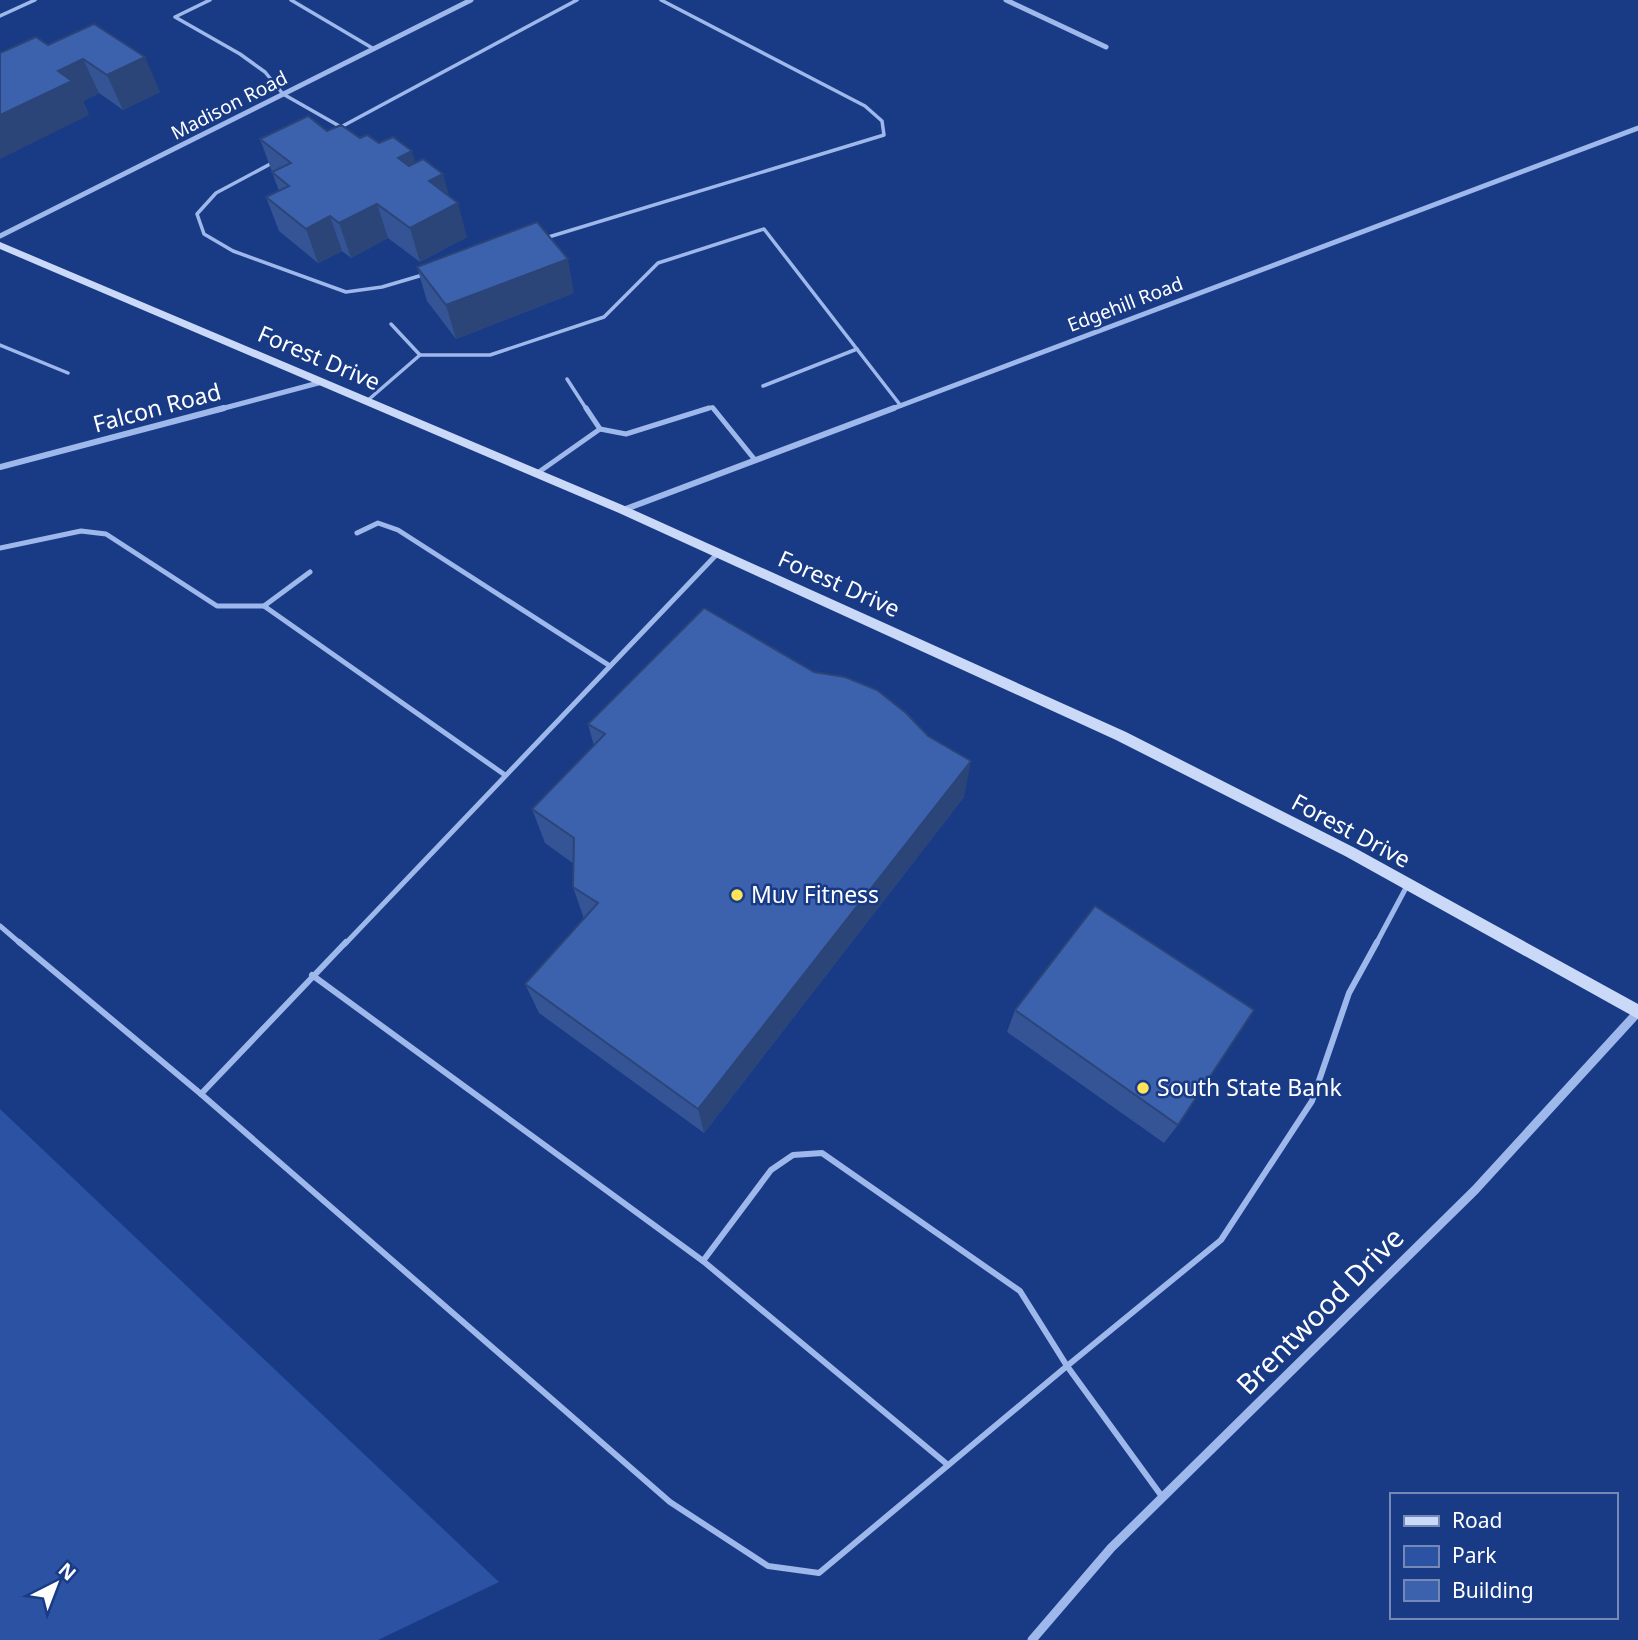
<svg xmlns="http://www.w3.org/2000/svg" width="1638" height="1640" font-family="'Noto Sans',sans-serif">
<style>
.green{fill:#2b52a3}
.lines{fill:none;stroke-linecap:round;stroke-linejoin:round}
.service-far2{stroke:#9eb8ec;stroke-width:3.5}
.service-far1{stroke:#9eb8ec;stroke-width:5}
.service{stroke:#9eb8ec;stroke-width:6}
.minor-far2{stroke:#9eb8ec;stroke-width:5}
.minor-far1{stroke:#9eb8ec;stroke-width:6}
.minor{stroke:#9eb8ec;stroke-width:9}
.secondary{fill:#cbd9f9;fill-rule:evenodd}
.wall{fill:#345495}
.shaded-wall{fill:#2b4579}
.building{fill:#3d62ad;stroke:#2b4579;stroke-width:2}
.poi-dot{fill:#ffe35a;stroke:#193b85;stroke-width:2.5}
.labels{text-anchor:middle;stroke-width:5;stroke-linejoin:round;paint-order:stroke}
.far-street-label{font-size:19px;fill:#fff;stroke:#193b85}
.street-label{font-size:23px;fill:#fff;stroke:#193b85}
.poi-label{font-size:23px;fill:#fff;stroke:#193b85;text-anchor:start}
.near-street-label{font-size:28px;fill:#fff;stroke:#193b85}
</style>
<rect width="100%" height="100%" fill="#193b85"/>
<!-- green -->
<polygon class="green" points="0,1109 499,1582 378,1640 0,1640"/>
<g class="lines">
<!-- service-far2 -->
<g class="service-far2">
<polyline points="210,0 175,17 240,54 265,72 283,94 341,127"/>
<polyline points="291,0 374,49"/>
<polyline points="0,16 35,0"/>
<polyline points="339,128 577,0"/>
<polyline points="274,162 216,193 197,214 204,234 233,251 346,292 382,287 426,274"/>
<polyline points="542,239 884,135 882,121 865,106 661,0"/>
<polyline points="391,324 420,355"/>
<polyline points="0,345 68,373"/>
<polyline points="567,379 587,410"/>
<polyline points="763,386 857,349"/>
<polyline points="367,401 420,355 490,355 604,317 658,263 764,229 901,406"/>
<polyline points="703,410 712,407 714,410"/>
</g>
<!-- service-far1 -->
<g class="service-far1">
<polyline points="586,408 600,429"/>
<polyline points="713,408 755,460"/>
<polyline points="536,474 600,429 626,434 709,408"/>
<polyline points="357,533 378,523 398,530 610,666"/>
<polyline points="0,548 81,531 106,534 217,606 264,606 505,775"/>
<polyline points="264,606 310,572"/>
<polyline points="0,926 21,944"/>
<polyline points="345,944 718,553"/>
<polyline points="1376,944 1408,884"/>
</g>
<!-- service -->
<g class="service">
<polyline points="19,942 201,1094 346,942"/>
<polyline points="312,975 703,1261 771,1170 793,1155 822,1153 1020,1291 1067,1366 1221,1240 1312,1101 1349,993 1377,942"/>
<polyline points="201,1094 670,1502 768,1566 819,1573 1067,1366 1163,1498"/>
<polyline points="703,1261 948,1465"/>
</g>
<!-- minor-far2 -->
<g class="minor-far2">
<polyline points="1006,0 1106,47"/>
<polyline points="0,236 471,0"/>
<polyline points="217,410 322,382"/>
<polyline points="889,410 1638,128"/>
</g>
<!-- minor-far1 -->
<g class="minor-far1">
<polyline points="0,467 224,408"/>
<polyline points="623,510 894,408"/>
</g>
<!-- minor -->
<polyline class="minor" points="1032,1640 1111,1548 1475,1190 1638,1012"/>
<!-- secondary -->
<polygon class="secondary" points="0,242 627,507 1126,732 1355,848 1638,1004 1638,1019 1345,856 1116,740 619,513 0,249"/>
</g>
<!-- wall -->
<g class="wall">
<polygon points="48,45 160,92 123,110 99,93 83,101 89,115"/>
<polygon points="327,131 379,143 415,163 467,237 420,262 388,238 351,258 342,251 318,263 279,231 266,197 279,191 260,139"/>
<polygon points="417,267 574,293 456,339 427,301"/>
<polygon points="588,724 964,797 704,1133 539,1013 525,984 584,919 573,887 574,864 545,843 532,809 594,746"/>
<polygon points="1015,1010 1178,1125 1164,1143 1007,1032"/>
</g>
<!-- shaded-wall -->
<g class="shaded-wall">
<polygon points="145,57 160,92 123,110 107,75"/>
<polygon points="83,59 99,93 83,101 89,115 0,159 0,115 58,71"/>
<polygon points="412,151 422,185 398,158"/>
<polygon points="443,174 452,206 458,203 467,237 420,262 410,228 429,181"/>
<polygon points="377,204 388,238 351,258 339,223"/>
<polygon points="330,216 342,251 318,263 306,229"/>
<polygon points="568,259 574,293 456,339 446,305"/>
<polygon points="971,761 964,797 704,1133 698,1109"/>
</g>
<!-- building -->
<g class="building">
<polygon points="94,24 145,57 107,75 83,59 58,71 72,81 0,115 0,53 36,37 48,45"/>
<polygon points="308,116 327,131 341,125 360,138 367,135 379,143 393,137 412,151 398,158 409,166 423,159 443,174 429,181 458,203 410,228 377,204 339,223 330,216 306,229 266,197 289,186 272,172 291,163 260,139"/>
<polygon points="537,222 568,259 446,305 417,267"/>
<polygon points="704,608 814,672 845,677 877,690 906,713 928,736 971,761 698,1109 525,984 598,903 573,887 574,838 532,809 605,734 588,724"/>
<polygon points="1095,906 1254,1010 1178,1125 1015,1010"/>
</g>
<!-- markers -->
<g class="poi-dot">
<circle cx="737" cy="895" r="7"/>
<circle cx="1143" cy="1088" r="7"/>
</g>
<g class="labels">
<!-- far-street labels -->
<g class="far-street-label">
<text transform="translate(229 105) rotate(-27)" y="7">Madison Road</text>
<text transform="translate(1125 304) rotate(-21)" y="7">Edgehill Road</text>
</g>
<!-- street labels -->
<g class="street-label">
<text transform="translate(319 358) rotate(23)" y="8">Forest Drive</text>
<text transform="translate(157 408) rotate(-15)" y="8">Falcon Road</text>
<text transform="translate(839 584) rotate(24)" y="8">Forest Drive</text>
<text transform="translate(1351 831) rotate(28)" y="8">Forest Drive</text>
</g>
<!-- poi labels -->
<g class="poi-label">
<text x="751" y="903">Muv Fitness</text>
<text x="1157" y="1096">South State Bank</text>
</g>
<!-- near-street labels -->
<g class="near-street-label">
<text transform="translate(1320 1311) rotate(-45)" y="10">Brentwood Drive</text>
</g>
</g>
<!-- legend -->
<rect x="1390" y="1493" width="228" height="126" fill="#193b85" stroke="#7589b6" stroke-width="2"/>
<rect x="1404" y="1516" width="35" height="10" fill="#cbd9f9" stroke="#7589b6" stroke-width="2"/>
<text x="1452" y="1528" font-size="21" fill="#ffffff">Road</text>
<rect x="1404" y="1546" width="35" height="21" fill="#2b52a3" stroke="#7589b6" stroke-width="2"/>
<text x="1452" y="1563" font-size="21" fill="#ffffff">Park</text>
<rect x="1404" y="1580" width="35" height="21" fill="#3d62ad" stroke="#7589b6" stroke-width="2"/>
<text x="1452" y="1598" font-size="21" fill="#ffffff">Building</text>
<!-- north arrow -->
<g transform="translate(56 1584) rotate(42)" stroke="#193b85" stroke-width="5" paint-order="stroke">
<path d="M0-5L12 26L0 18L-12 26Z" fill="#ffffff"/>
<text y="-10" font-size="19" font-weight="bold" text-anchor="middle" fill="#ffffff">N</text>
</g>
</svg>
